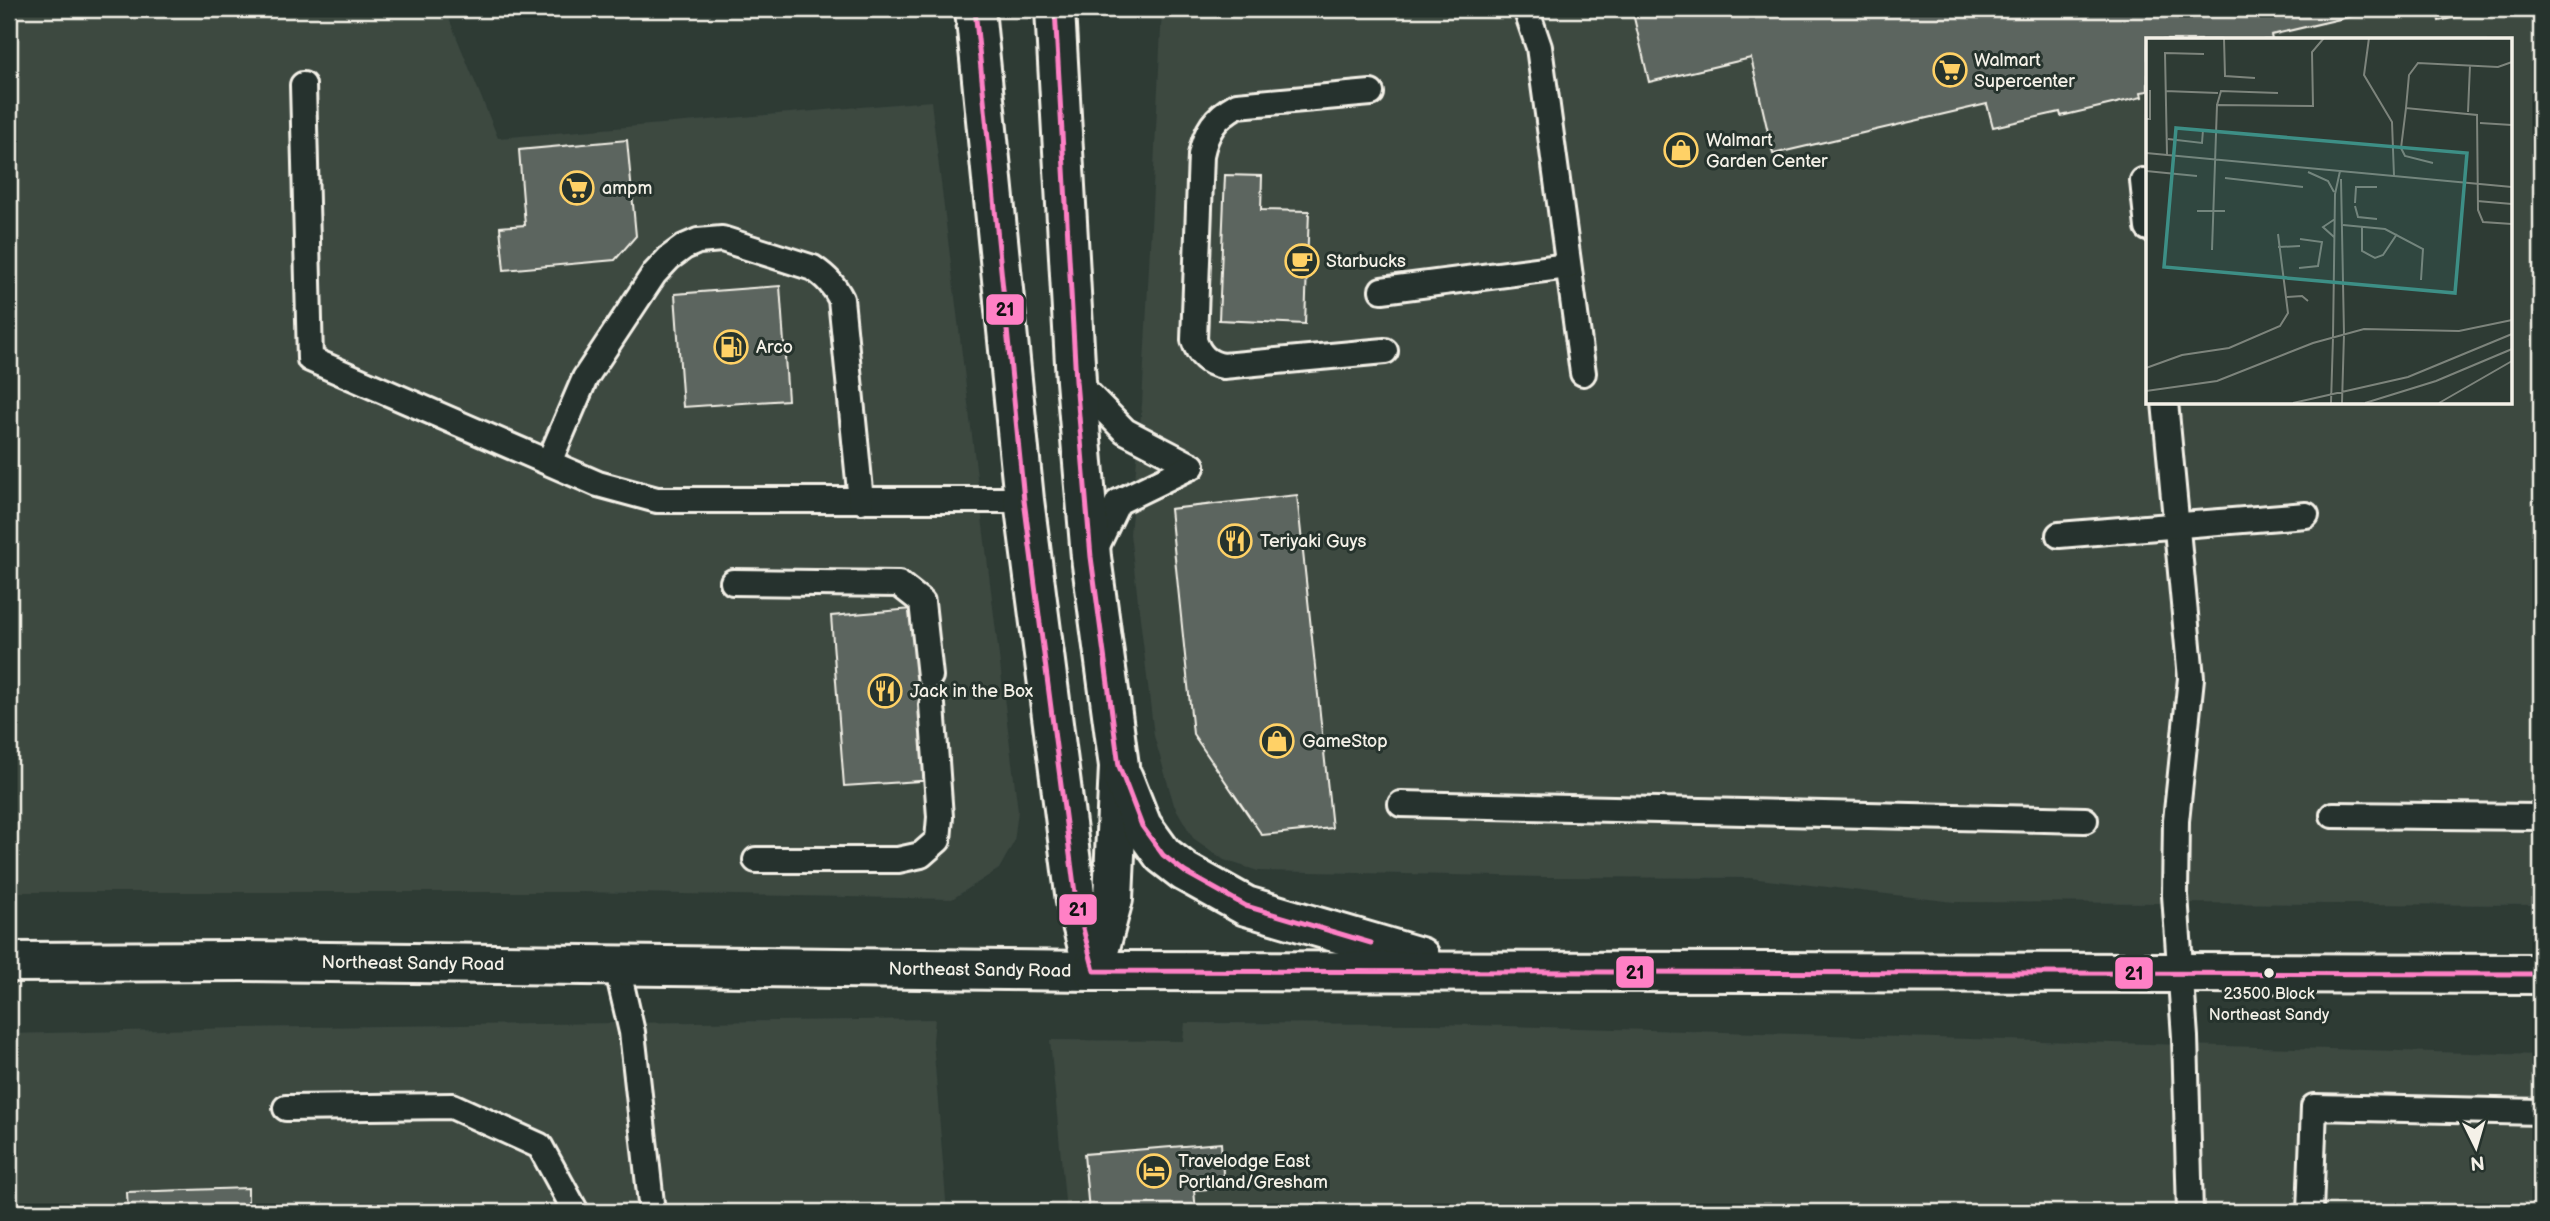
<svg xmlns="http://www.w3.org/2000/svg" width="2550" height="1221" font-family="'Balsamiq Sans',sans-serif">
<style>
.built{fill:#3c4841;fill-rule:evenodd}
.building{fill:#5c655e;stroke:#f4f1e8;stroke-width:2}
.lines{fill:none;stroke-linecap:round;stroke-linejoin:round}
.lane-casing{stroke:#f4f1e8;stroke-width:30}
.street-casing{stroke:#f4f1e8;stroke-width:44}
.secondary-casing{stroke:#f4f1e8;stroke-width:44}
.lane{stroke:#26332d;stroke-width:24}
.street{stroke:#26332d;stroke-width:38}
.secondary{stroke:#26332d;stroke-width:38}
.bus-1-casing{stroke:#26332d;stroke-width:10}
.bus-1{stroke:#ff80c5;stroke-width:5}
.bus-dot{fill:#f4f1e8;stroke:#26332d;stroke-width:2.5}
.labels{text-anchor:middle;stroke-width:6;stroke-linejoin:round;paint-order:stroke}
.bus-label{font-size:16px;fill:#f4f1e8;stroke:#26332d}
.poi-label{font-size:18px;fill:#f4f1e8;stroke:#26332d;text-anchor:start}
.street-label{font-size:18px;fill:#f4f1e8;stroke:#26332d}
.inset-road{fill:none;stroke:#7d847c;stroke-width:2}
.view{fill:#3d8f86;fill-opacity:0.15;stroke:#3d8f86;stroke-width:3.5}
.inset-edge{fill:none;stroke:#f4f1e8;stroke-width:3.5}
.line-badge{stroke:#26332d;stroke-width:2.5}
.pale-badge-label{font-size:19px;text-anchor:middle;font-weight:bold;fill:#111}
</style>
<rect width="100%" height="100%" fill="#2e3b34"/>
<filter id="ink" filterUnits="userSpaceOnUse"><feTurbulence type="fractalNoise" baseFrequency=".0143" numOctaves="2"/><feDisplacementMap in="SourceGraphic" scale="14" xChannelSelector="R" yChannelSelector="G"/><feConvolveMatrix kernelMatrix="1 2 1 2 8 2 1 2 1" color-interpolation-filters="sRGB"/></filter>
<g filter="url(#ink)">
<!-- built -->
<g class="built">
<polygon points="9,9 445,9 498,138 931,101 1018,811 1014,842 999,869 952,899 578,892 9,892"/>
<path d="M1162,9h1379v896l-587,-3 -204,-24 -205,-1 -287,-6 -34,-11 -31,-22 -19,-33 -20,-69 -24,-202 12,-130zM2148,40h362v362h-362z"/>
<polygon points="935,1019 933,1041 947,1212 9,1212 9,1034 236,1028"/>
<polygon points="1185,1023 1439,1024 2541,1055 2541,1212 1066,1212 1050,1040 1183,1041"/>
</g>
<!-- building -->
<g class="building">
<polygon points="1632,9 2383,9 2271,35 2272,40 2148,40 2148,91 2141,92 2142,97 2108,105 2061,116 2060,112 1993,127 1987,104 1773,154 1751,58 1649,82"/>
<polygon points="2436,9 2489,9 2439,21"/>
<polygon points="627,140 636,236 615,260 504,270 500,227 525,225 519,150"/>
<polygon points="1225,175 1262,176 1261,210 1309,211 1305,324 1219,320"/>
<polygon points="780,286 788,400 683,407 675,294"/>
<polygon points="1297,495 1332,828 1262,835 1193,734 1170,509"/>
<polygon points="912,609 917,677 933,675 935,705 919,706 923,756 934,755 935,780 844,786 831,616"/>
<polygon points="1221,1143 1224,1188 1194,1190 1196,1212 1089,1212 1084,1154"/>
<polygon points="248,1188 248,1212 128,1212 127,1192"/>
</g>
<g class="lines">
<defs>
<g id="lane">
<polyline points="1526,9 1539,47 1583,373"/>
<polyline points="303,85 310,359 598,484 657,500 1024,500"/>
<path d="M1371,93l-134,12c-22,12 -31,26 -36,50l-7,185c5,15 13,23 29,26l162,-15"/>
<polyline points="2143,181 2148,228"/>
<polyline points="1382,290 1568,266"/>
<polyline points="1076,381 1125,431 1192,466"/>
<polyline points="2165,402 2191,678 2176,821 2175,895 2185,1037 2190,1212"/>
<path d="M549,462l36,-84 69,-104 15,-16 15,-11 14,-6 24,-2 91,29c13,9 21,17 28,31l20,202"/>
<polyline points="2059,535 2306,515"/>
<polyline points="1093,554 1118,502 1192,466"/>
<polyline points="733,582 899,584 922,602 930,676"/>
<polyline points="1401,804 2085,820"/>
<polyline points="2333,815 2541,817"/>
<polyline points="756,860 898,860 921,855 938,840 940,817 932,705"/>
<polyline points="617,967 632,1032 652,1212"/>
<polyline points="286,1108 452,1106 540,1146 576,1212"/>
<polyline points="2310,1212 2314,1107 2541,1112"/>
</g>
<g id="street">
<path id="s1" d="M9,962l235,-1 850,10"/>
</g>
<g id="secondary">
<polyline points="975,9 1024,500 1076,901 1094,971"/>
<polyline points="1055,9 1076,381 1091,557 1119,766 1113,899 1095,966"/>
<polyline points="1123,778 1142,826 1163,855 1185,872 1246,906 1420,957"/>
<path d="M1094,971c482,0 965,2 1447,3"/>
</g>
</defs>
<!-- lane casing -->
<use href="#lane" class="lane-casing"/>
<!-- street casing -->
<use href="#street" class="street-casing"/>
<!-- secondary casing -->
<use href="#secondary" class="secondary-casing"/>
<!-- lane -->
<use href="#lane" class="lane"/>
<!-- street -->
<use href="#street" class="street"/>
<!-- secondary -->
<use href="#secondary" class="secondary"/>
<defs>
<g id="bus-1">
<polyline points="975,9 1024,500 1076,901 1094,971 2541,974"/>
<polyline points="1055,9 1076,381 1091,557 1119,766 1142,826 1163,855 1185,872 1246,906 1371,943"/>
</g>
</defs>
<!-- bus-1 casing -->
<use href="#bus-1" class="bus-1-casing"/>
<!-- bus-1 -->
<use href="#bus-1" class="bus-1"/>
</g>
</g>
<!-- icons -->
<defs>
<symbol id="supermarket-ring" viewBox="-11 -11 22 22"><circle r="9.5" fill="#26332d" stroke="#ffd166" stroke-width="1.5"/><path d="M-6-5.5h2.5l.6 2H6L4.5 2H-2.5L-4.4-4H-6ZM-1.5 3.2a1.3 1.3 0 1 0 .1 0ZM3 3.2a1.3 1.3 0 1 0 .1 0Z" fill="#ffd166"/></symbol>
<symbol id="shop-ring" viewBox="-11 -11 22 22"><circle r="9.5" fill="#26332d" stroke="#ffd166" stroke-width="1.5"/><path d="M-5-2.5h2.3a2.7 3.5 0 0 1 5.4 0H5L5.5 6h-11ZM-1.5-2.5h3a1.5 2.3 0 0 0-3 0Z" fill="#ffd166"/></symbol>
<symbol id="cafe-ring" viewBox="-11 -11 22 22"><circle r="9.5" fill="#26332d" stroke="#ffd166" stroke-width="1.5"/><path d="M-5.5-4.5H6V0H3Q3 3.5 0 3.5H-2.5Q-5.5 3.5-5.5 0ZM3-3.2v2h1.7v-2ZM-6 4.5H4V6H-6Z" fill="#ffd166"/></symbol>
<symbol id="fuel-ring" viewBox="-11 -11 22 22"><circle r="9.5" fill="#26332d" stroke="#ffd166" stroke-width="1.5"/><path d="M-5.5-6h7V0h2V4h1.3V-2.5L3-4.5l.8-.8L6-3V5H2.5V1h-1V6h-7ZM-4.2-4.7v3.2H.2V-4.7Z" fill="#ffd166"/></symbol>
<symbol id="restaurant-ring" viewBox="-11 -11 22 22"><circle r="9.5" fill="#26332d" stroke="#ffd166" stroke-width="1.5"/><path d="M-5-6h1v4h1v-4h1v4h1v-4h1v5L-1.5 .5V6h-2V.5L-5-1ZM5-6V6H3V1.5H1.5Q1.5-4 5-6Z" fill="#ffd166"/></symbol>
<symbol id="hotel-ring" viewBox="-11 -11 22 22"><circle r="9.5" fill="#26332d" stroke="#ffd166" stroke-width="1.5"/><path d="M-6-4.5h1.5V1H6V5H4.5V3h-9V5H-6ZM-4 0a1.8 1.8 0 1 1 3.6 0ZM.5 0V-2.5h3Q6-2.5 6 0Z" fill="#ffd166"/></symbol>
</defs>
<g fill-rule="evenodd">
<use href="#supermarket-ring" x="1931" y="51" width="38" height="38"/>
<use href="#shop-ring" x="1662" y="131" width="38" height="38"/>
<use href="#supermarket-ring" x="558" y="169" width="38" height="38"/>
<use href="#cafe-ring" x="1283" y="242" width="38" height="38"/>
<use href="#fuel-ring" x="712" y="328" width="38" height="38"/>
<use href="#restaurant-ring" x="1216" y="522" width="38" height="38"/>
<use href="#restaurant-ring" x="866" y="672" width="38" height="38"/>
<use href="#shop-ring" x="1258" y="722" width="38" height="38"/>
<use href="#hotel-ring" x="1135" y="1152" width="38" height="38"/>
</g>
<!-- markers -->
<circle class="bus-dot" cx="2269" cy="973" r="6"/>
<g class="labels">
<!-- bus labels -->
<g class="bus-label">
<text x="2269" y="999">23500 Block<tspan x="2269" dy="21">Northeast Sandy</tspan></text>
</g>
<!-- poi labels -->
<g class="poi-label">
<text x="1974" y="66">Walmart<tspan x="1974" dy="21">Supercenter</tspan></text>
<text x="1706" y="146">Walmart<tspan x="1706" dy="21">Garden Center</tspan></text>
<text x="602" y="194">ampm</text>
<text x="1326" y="267">Starbucks</text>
<text x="756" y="353">Arco</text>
<text x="1260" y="547">Teriyaki Guys</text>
<text x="910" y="697">Jack in the Box</text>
<text x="1302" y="747">GameStop</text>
<text x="1178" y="1167">Travelodge East<tspan x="1178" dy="21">Portland/Gresham</tspan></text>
</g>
<!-- street labels -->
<g class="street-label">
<text dy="6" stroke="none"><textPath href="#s1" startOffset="404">Northeast Sandy Road</textPath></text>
<text dy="6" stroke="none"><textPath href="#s1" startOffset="971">Northeast Sandy Road</textPath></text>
</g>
</g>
<!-- overview -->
<g transform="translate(2146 38)">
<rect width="366" height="366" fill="#2e3b34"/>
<path class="inset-road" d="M78,0l1,38 30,2M223,0l-5,37 28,47 2,54M19,53l53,2M71,67l4,-14 57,2M260,70l3,-33 9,-12 80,4 14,-5M322,74l2,-47M0,81h4v-29M334,85l32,2M87,95l58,5M22,101l34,4 1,-13M0,115l194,18M21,117l-2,-102 39,1M287,125l-28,-7 -4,-8 5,-40 71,7 1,95 5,12 29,2M0,133l51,5M194,133l172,16M162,134l20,9 6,11M79,140l78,9M195,141l3,155M331,163l35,3M209,165l1,-16h21M209,168l3,11 19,2M51,173h28M197,187l42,4 38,20 -2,31M216,189v24l13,7 8,-3 14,-21M188,199l-11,-10 12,-8M132,209l22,-1M66,212l5,-145 96,1 -1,-54 12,-14M153,230l19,-2 4,-24 -22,-3M141,259l15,-1 6,5M187,299l2,-143 5,-23M0,330l36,-13 47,-7 51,-22 8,-13 -10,-79M0,353l71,-10 96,-38 51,-14 95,2 53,-11M147,365l115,-26 104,-43M185,365l2,-66M196,365l2,-69M219,365l71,-22 76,-32M293,365l73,-42"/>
<path class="view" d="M30,90l291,25 -12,140 -291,-26z"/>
<rect width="366" height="366" class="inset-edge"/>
</g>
<g class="line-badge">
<rect x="985" y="293" width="40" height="33" rx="7" fill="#ff80c5"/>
<rect x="1058" y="893" width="40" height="33" rx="7" fill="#ff80c5"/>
<rect x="1615" y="955" width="40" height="34" rx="7" fill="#ff80c5"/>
<rect x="2114" y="956" width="40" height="34" rx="7" fill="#ff80c5"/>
</g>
<g class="pale-badge-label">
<text x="1005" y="316">21</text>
<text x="1078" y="916">21</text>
<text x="1635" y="979">21</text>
<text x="2134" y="980">21</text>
</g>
<!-- margin -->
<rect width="2550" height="1221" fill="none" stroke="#26332d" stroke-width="35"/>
<rect x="18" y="18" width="2515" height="1186" fill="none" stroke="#f4f1e8" stroke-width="2.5" filter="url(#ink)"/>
<!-- north arrow -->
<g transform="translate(2476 1147) rotate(175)" stroke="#26332d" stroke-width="5" paint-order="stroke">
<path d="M0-5L12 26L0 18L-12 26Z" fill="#f4f1e8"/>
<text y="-10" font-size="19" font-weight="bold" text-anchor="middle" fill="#f4f1e8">N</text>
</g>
</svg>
